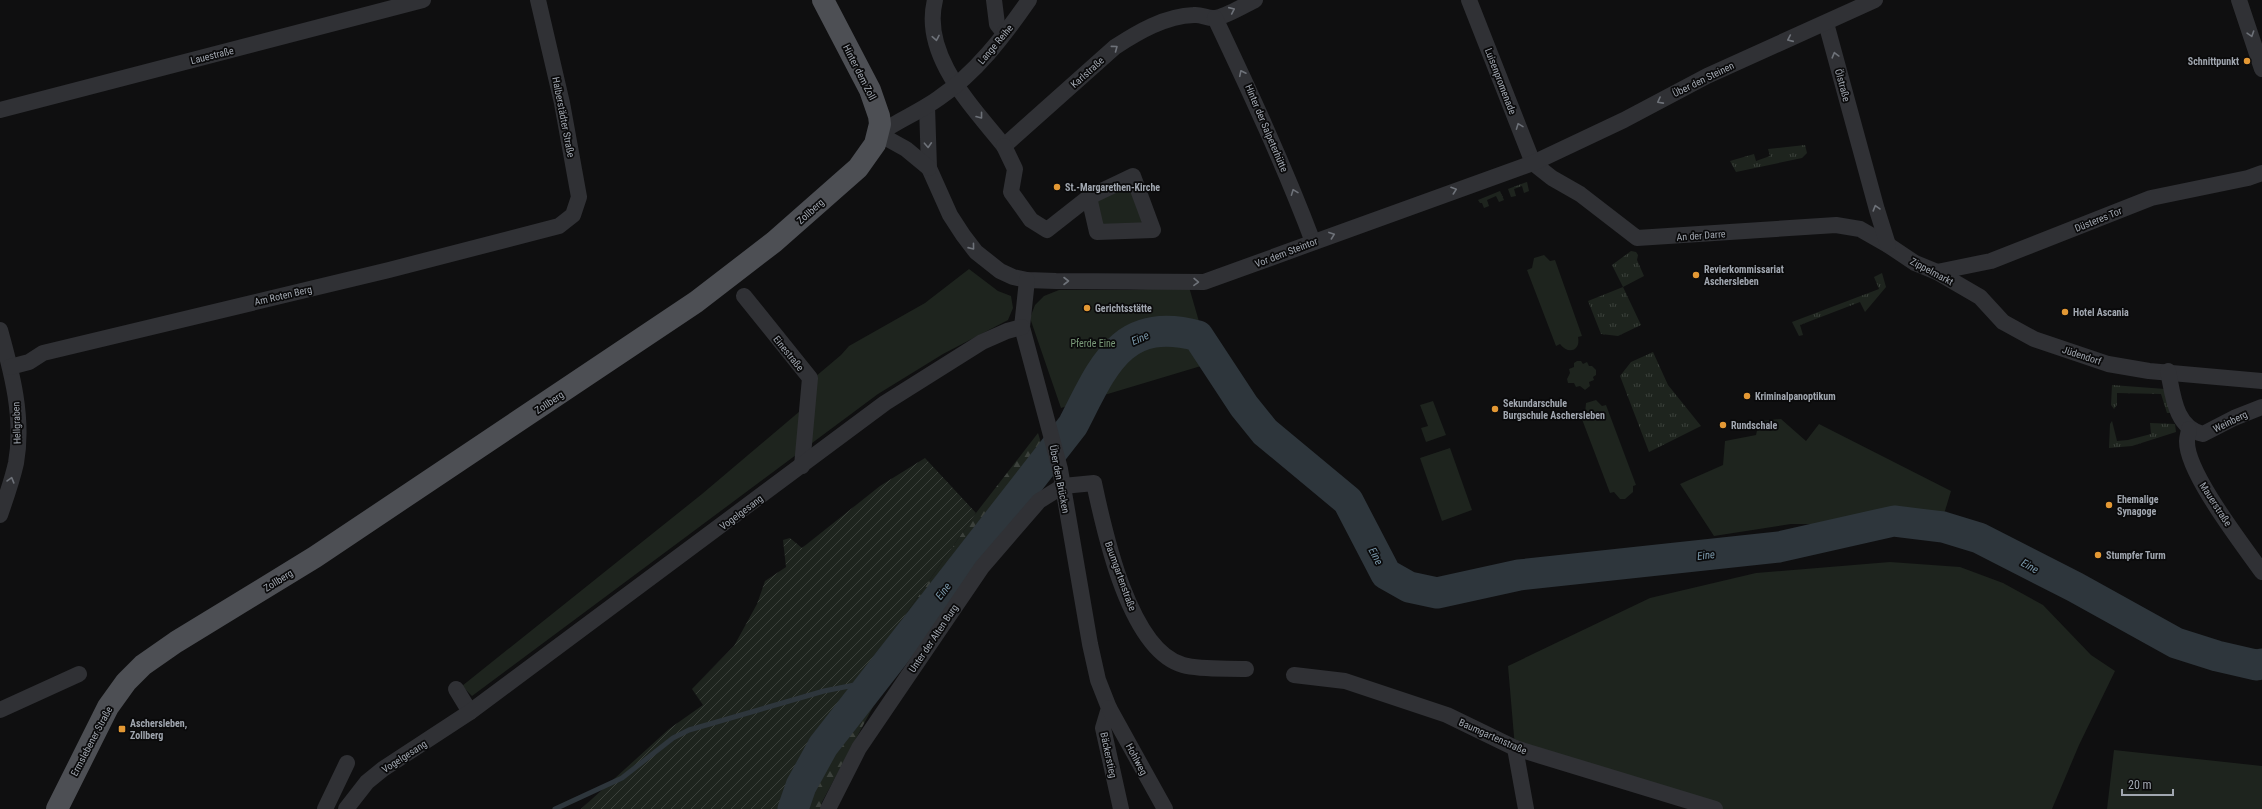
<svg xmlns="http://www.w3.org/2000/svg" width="2262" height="809" font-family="'Roboto Condensed',sans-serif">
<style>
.grass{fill:url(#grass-tufts)}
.forest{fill:url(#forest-firs)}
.park{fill:#1e241e}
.garden{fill:url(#garden-furrows)}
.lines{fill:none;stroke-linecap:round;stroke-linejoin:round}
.stream{stroke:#2e363c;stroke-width:5}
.river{stroke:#2e363c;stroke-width:31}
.minor{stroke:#303135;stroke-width:16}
.primary{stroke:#4d4f54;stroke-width:22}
.oneway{stroke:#6e7279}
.poi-dot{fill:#e39834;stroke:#0a0a0b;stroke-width:1.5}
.labels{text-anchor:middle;stroke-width:3.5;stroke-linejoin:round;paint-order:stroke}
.street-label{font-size:10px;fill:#a1a7b0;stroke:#0a0a0b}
.poi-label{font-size:10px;font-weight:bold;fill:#a1a7b0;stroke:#0a0a0b;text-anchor:start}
.park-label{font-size:10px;fill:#7a9a79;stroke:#0a0a0b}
.water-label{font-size:11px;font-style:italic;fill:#7a98aa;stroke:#0a0a0b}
</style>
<defs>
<pattern id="grass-tufts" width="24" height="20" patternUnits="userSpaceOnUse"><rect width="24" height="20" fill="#1e241e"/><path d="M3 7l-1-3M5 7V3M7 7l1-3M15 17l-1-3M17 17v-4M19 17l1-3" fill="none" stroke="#3c413c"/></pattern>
<pattern id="forest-firs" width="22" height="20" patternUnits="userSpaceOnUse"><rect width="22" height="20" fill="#1e241e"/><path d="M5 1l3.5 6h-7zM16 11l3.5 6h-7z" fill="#3c413c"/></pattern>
<pattern id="garden-furrows" width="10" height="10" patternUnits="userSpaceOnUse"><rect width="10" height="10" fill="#1e241e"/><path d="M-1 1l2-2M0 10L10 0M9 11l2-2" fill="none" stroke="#3c413c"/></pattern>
</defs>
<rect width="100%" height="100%" fill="#0f0f10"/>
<!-- grass -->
<g class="grass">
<polygon points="1805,145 1807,153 1802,158 1736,172 1730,161 1754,154 1756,161 1770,156 1768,149"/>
<polygon points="1527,182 1529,191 1524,193 1522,186 1514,189 1516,196 1511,197 1508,189"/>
<polygon points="1500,191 1504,200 1499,202 1496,196 1487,200 1489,206 1484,208 1482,203 1480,203 1478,200"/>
<polygon points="1631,251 1636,252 1638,255 1637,260 1644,276 1623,287 1641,325 1618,336 1601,334 1588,301 1623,287 1612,265"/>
<polygon points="1882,273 1886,287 1865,312 1860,302 1800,325 1803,335 1799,336 1792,322 1879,289 1874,277"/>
<polygon points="1653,352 1668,385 1701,426 1649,452 1620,376 1631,362"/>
<polygon points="2112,385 2165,389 2172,413 2167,413 2161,394 2117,393 2117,405 2114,409 2111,405"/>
<polygon points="2112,421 2117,441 2128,440 2151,434 2150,423 2175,424 2176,432 2132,446 2109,448 2110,424"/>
</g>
<!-- forest -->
<polygon class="forest" points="1038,433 1050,472 972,565 875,703 821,804 828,809 778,809 808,755 976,513"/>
<!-- park -->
<g class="park">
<polygon points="1130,184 1143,225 1099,228 1095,198"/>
<path d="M1544,255l6,6 5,-1 27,76 -4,1c3,14 -10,18 -18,7l-4,2 -29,-76 5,-2 2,-10z"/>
<polygon points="969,269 998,291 1011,296 1013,308 1008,320 943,354 878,394 472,696 462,686 702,494 813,400 815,377 841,355 849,346 925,303"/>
<polygon points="1189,287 1211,363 1061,408 1030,318 1035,305 1044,296 1059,290 1130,290"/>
<polygon points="1577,361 1581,361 1583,364 1587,362 1589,366 1592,366 1596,370 1596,375 1593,377 1594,380 1589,382 1590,386 1585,390 1580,386 1576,387 1574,383 1568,383 1567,379 1570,373 1569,369 1574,367 1574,363"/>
<polygon points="1596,400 1602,406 1606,405 1636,485 1633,486 1633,492 1625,499 1620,499 1614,492 1610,493 1580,414 1585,413 1586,403"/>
<polygon points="1433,401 1446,435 1426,442 1421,428 1428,426 1420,405"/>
<polygon points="1781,419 1806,441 1819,424 1951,491 1941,524 1791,524 1714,536 1680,484 1723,465 1725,441 1756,435 1759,421"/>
<polygon points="1450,448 1472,510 1442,521 1420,458"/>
<polygon points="1890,562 1960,567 2003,583 2043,605 2091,655 2115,671 2079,745 2052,809 1715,809 1515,748 1508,666 1650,598 1756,573"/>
<polygon points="2114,750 2262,766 2262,809 2107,809"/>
</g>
<!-- garden -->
<polygon class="garden" points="925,458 976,513 808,755 778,809 581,809 669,729 703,705 692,689 734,646 757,604 765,581 786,567 783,540 790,538 802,548 880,486"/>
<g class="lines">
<!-- stream -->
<polyline class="stream" points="555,809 622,778 673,738 689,730 824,691 875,681"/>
<!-- river -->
<path class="river" d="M793,809l8,-23 22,-40 250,-321c30,-58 48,-110 125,-89l46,70 21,26 83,69 38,73 23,13 28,6 82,-18 260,-28 115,-26 49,6 36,11 96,49 101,56 41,13 39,9 6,-1"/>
<!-- minor -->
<g class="minor">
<path d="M935,0c-14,55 37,106 69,146l111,-99c23,-15 50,-31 79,-32 7,-1 14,4 21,3 10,-1 30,-13 40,-18"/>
<polyline points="994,0 997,24 1004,33"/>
<polyline points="1469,0 1533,163 1552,178 1580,194 1637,238 1836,225 1860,229 1888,245 1915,263 1937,272 1980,297 2003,322 2034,339 2108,364 2149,371 2262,381"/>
<polyline points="2239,0 2262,69"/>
<path d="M1215,18c35,74 69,147 98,224"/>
<polyline points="1826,23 1877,210 1888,245"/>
<polyline points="927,106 929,168 950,215 963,235 976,252 1000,271 1013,277 1027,280 1056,281 1204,282 1533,163 1624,120 1707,76 1875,0"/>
<polyline points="0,110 423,0"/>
<polyline points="1004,146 1015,169 1011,192 1031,220 1047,230 1089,197 1133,176 1153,230 1097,232 1089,197"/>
<path d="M929,168l-23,-19 -27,-15c19,-14 41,-22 60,-36 37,-25 65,-62 90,-98"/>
<polyline points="1937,272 1991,261 2151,198 2248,178 2262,173"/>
<polyline points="1027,280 1022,327 1060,469 1090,644 1098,680 1109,708 1103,728 1121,809"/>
<polyline points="744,296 810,378 802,466"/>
<path d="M0,330c12,43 24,88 16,133 -4,18 -10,35 -16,52"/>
<polyline points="10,367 29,362 43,353 389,270 559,226 573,215 579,197 562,103 538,0"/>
<path d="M2168,371c5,24 7,57 35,63l31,-16 28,-11"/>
<path d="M2189,429c0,3 -2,8 -2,12 -1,31 56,104 75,131"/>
<polyline points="1294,675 1345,681 1447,715 1515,748 1715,809"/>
<polyline points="456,689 470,712"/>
<polyline points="1109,708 1165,809"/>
<polyline points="0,710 79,674"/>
<polyline points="1515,748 1526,809"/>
<polyline points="325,809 347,763"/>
<polyline points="346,809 367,782 383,769 470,712 885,403 982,342 1007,331 1022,327"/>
<path d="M828,809l31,-61 123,-181 57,-66 24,-15 31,-3c10,47 35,167 89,182 19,5 43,3 63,4"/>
</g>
<!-- primary -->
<polyline class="primary" points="57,809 108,707 126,682 143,665 176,642 315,557 696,302 774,242 858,168 875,144 880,124 879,116 870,90 823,0"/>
</g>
<!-- one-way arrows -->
<defs><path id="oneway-chevron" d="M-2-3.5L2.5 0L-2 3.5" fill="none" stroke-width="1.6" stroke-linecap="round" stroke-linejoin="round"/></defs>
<g class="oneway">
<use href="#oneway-chevron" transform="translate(1232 10) rotate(-24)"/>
<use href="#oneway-chevron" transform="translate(2251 34) rotate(72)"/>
<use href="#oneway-chevron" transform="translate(936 38) rotate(79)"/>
<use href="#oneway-chevron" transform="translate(1790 39) rotate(156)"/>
<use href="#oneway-chevron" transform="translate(1115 48) rotate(-37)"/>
<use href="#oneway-chevron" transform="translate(1835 55) rotate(-105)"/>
<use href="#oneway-chevron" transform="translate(1242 73) rotate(-116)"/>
<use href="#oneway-chevron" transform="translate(1660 101) rotate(152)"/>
<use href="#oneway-chevron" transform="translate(980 116) rotate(52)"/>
<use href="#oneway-chevron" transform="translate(1519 126) rotate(-111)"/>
<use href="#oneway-chevron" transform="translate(928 145) rotate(87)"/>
<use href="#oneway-chevron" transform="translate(1454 190) rotate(-19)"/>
<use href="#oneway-chevron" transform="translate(1294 192) rotate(-111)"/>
<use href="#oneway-chevron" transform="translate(1876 208) rotate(-106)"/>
<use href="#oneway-chevron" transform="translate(1332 235) rotate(-20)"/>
<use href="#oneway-chevron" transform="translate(972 247) rotate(51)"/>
<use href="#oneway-chevron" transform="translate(1066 281)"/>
<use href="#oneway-chevron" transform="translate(1196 282) rotate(1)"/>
<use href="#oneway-chevron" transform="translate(11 480) rotate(-74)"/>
</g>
<!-- markers -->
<g class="poi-dot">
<circle cx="2247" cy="61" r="4"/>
<circle cx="1057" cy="187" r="4"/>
<circle cx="1696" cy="275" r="4"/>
<circle cx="1087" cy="308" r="4"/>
<circle cx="2065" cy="312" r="4"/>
<circle cx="1747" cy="396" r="4"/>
<circle cx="1495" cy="409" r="4"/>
<circle cx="1723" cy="425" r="4"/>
<circle cx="2109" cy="505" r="4"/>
<circle cx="2098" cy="555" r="4"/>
<rect x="118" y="725" width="8" height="8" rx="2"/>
</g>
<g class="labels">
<!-- street labels -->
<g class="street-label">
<text transform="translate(995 44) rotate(-50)" y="4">Lange Reihe</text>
<text transform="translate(212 55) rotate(-14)" y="4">Lauestraße</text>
<text transform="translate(860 72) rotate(63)" y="4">Hinter dem Zoll</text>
<text transform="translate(1087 72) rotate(-42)" y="4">Karlstraße</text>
<text transform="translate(1703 79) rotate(-26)" y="4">Über den Steinen</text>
<text transform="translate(1501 81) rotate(69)" y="4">Luisenpromenade</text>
<text transform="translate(1843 85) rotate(75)" y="4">Ölstraße</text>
<text transform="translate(564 117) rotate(79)" y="4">Halberstädter Straße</text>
<text transform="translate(1267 128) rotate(67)" y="4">Hinter der Salpeterhütte</text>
<text transform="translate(810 211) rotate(-42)" y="4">Zollberg</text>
<text transform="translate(2098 219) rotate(-22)" y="4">Düsteres Tor</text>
<text transform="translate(1701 235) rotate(-4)" y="4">An der Darre</text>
<text transform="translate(1286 252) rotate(-21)" y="4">Vor dem Steintor</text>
<text transform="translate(1932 271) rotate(28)" y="4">Zippelmarkt</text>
<text transform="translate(283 295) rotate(-13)" y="4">Am Roten Berg</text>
<text transform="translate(789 353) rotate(51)" y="4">Einestraße</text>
<text transform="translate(2082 355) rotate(18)" y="4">Jüdendorf</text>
<text transform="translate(549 402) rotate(-34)" y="4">Zollberg</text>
<text transform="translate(2230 421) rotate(-26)" y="4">Weinberg</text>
<text transform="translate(16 423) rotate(-92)" y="4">Hellgraben</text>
<text transform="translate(1060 479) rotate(79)" y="4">Über den Brücken</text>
<text transform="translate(2216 504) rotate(57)" y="4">Mauerstraße</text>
<text transform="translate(741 512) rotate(-37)" y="4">Vogelgesang</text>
<text transform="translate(1121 576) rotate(70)" y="4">Baumgartenstraße</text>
<text transform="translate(278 580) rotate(-32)" y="4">Zollberg</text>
<text transform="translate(933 638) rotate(-56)" y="4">Unter der Alten Burg</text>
<text transform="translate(1493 736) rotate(24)" y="4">Baumgartenstraße</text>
<text transform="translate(91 741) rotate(-62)" y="4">Ermslebener Straße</text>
<text transform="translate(1109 755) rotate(78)" y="4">Bäckerstieg</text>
<text transform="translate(404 756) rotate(-33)" y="4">Vogelgesang</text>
<text transform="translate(1137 759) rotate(62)" y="4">Hohlweg</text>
</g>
<!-- poi labels -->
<g class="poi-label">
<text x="2239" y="65" text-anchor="end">Schnittpunkt</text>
<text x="1065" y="191">St.-Margarethen-Kirche</text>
<text x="1704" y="273">Revierkommissariat<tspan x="1704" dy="12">Aschersleben</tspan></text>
<text x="1095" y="312">Gerichtsstätte</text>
<text x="2073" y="316">Hotel Ascania</text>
<text x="1755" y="400">Kriminalpanoptikum</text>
<text x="1503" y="407">Sekundarschule<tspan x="1503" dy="12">Burgschule Aschersleben</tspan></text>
<text x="1731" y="429">Rundschale</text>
<text x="2117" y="503">Ehemalige<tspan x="2117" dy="12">Synagoge</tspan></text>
<text x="2106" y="559">Stumpfer Turm</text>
<text x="130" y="727">Aschersleben,<tspan x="130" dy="12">Zollberg</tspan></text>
</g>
<!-- park labels -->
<g class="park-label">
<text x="1093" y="347">Pferde Eine</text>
</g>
<!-- water labels -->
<g class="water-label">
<text transform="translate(1140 338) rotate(-24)" y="4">Eine</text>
<text transform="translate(1706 555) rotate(-6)" y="4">Eine</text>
<text transform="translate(1376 556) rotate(62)" y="4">Eine</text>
<text transform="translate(2030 566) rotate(28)" y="4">Eine</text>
<text transform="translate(943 591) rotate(-52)" y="4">Eine</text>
</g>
</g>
<!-- scale -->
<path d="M2122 789v6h51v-6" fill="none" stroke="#a1a7b0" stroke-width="2"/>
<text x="2128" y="789" font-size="12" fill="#a1a7b0" stroke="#0a0a0b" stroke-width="3" paint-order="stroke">20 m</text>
</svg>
